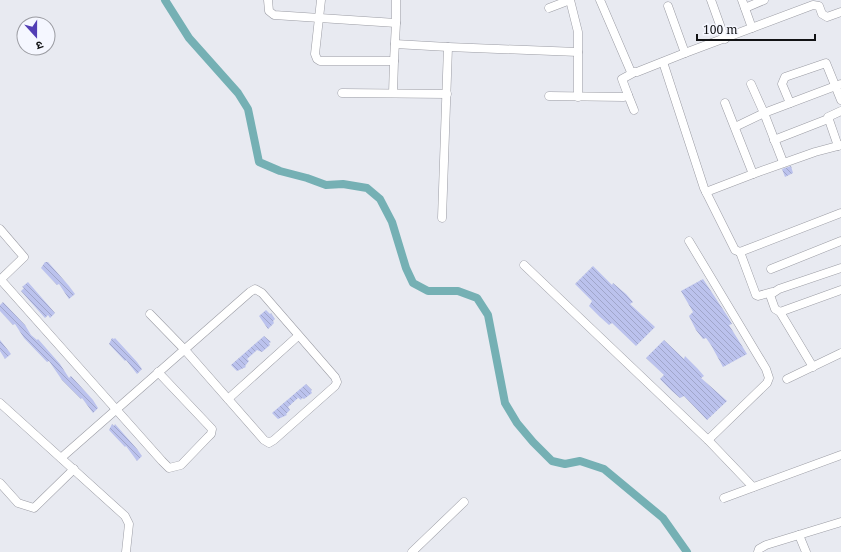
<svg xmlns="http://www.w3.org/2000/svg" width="841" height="552" font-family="'Noto Serif','Noto Sans Devanagari',serif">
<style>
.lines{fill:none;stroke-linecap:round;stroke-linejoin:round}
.canal{stroke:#75b0b4;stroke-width:8}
.building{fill:url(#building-back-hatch)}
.street-casing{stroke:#9b9ca4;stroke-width:9}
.street{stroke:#fff;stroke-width:8}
</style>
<defs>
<pattern id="building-back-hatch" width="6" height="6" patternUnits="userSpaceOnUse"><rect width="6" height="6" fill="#bbc2ed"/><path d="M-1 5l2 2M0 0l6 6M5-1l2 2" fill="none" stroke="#a0a6ca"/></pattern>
</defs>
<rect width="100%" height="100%" fill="#e8eaf1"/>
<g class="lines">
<!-- canal -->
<polyline class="canal" points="165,0 189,38 238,93 248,109 259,162 280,171 307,178 326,185 343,184 367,188 380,199 392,222 406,268 413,283 428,291 458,291 477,298 488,315 505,403 517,423 533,442 552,461 565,464 580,461 604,469 663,518 687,552"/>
</g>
<!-- building -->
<g class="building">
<polygon points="791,166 793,173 785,177 782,169"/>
<polygon points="45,262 48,262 69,286 75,294 69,299 59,284 57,285 41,268"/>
<polygon points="593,266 612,285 613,283 626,294 633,302 630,304 655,327 636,346 612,323 609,325 600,317 589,306 592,301 575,284"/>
<polygon points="703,279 728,317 732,324 729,325 747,354 723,367 711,345 706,338 703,339 696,330 689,316 693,312 681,291"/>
<polygon points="28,282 55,313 50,318 48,315 45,318 21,291 24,288 22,287"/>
<polygon points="3,302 25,325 31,335 37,340 38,339 60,364 69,378 71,376 93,400 98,408 93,413 82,398 81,399 62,380 49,361 47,362 24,338 15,324 13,325 0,311 0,305"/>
<polygon points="266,310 270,314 271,313 275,319 273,321 274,323 268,329 259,316"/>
<polygon points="264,336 271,342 269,343 270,345 262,352 257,350 247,359 249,361 245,366 246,367 237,371 231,365"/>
<polygon points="112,338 114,339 115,338 137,362 142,369 137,374 126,360 125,361 109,344"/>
<polygon points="0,340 11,354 5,359 0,351"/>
<polygon points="664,340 684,359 685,356 697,368 704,376 701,378 727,401 707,420 684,396 680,398 672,391 660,379 664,375 646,358"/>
<polygon points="306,384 312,390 311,391 312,393 304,399 302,398 301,400 296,396 298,398 288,407 290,410 286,414 287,415 278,419 272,413"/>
<polygon points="112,424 114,426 115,424 137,449 142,456 137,461 126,446 125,447 109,430"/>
</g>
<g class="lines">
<defs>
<g id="street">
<polyline points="268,0 269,11 274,15 396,23 396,0"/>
<polyline points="321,0 315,54 317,59 320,61 394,61 396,23"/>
<polyline points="570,0 578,32 578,97"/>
<polyline points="600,0 631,72 637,72 685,53"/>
<polyline points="711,0 725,39"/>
<polyline points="742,0 752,28"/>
<polyline points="668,6 685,53 813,5 819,6 822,14 827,17 841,12"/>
<polyline points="549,8 570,0"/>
<polyline points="745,8 764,0"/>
<polyline points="395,44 448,47 578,52"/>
<polyline points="663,62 704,188 735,250 740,252 841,213"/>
<polyline points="342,93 447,94"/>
<polyline points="393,93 394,61"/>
<polyline points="628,95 634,110"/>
<polyline points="549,96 624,97 628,95 622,79 633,73"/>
<polyline points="725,103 753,174 815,152 841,145"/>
<polyline points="790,103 782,84 785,77 826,63 841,100"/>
<polyline points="735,127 764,113 751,84"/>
<polyline points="774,140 828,119"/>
<polyline points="838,146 828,117 841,111"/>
<polyline points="783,162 764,113 841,84"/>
<polyline points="706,192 753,174"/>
<polyline points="442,218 448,47"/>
<polyline points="0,229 24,257 0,280"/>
<polyline points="689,241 766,369 769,378 767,383 708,440"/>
<polyline points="740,252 756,295 758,296 772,292"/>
<polyline points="524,265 708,440 753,487"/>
<polyline points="841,268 779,289 770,295 775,309 780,312 841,290"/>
<polyline points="771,269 841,241"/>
<polyline points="1,280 162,461 169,468 181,465 207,438 211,434 212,429 158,372"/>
<polyline points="780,312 813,367"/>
<polyline points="787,379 841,353"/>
<polyline points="228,399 298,336"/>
<polyline points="0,403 125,516 129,524 126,552"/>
<polyline points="61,458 250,292 255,289 262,293 335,377 337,382 335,386 274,440 269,443 264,440 185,350 150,314"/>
<polyline points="0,483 18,503 34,508 74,469"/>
<polyline points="724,498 841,455"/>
<polyline points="799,535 806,552"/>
<polyline points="412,552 464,502"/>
<polyline points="758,552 759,549 766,545 841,522"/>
</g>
</defs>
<!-- street casing -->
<use href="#street" class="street-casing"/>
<!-- street -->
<use href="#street" class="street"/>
</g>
<!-- north arrow -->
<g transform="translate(36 36) rotate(159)"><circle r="19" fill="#f5f7ff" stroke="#9a9ba1"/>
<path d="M0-3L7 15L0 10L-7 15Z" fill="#523eb5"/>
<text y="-6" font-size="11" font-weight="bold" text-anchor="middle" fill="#111214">उ</text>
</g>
<!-- scale -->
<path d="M697 34v6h118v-6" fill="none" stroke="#111214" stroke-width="2"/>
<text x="703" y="34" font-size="12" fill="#111214" stroke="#f5f7ff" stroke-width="3" paint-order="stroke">100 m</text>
</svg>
